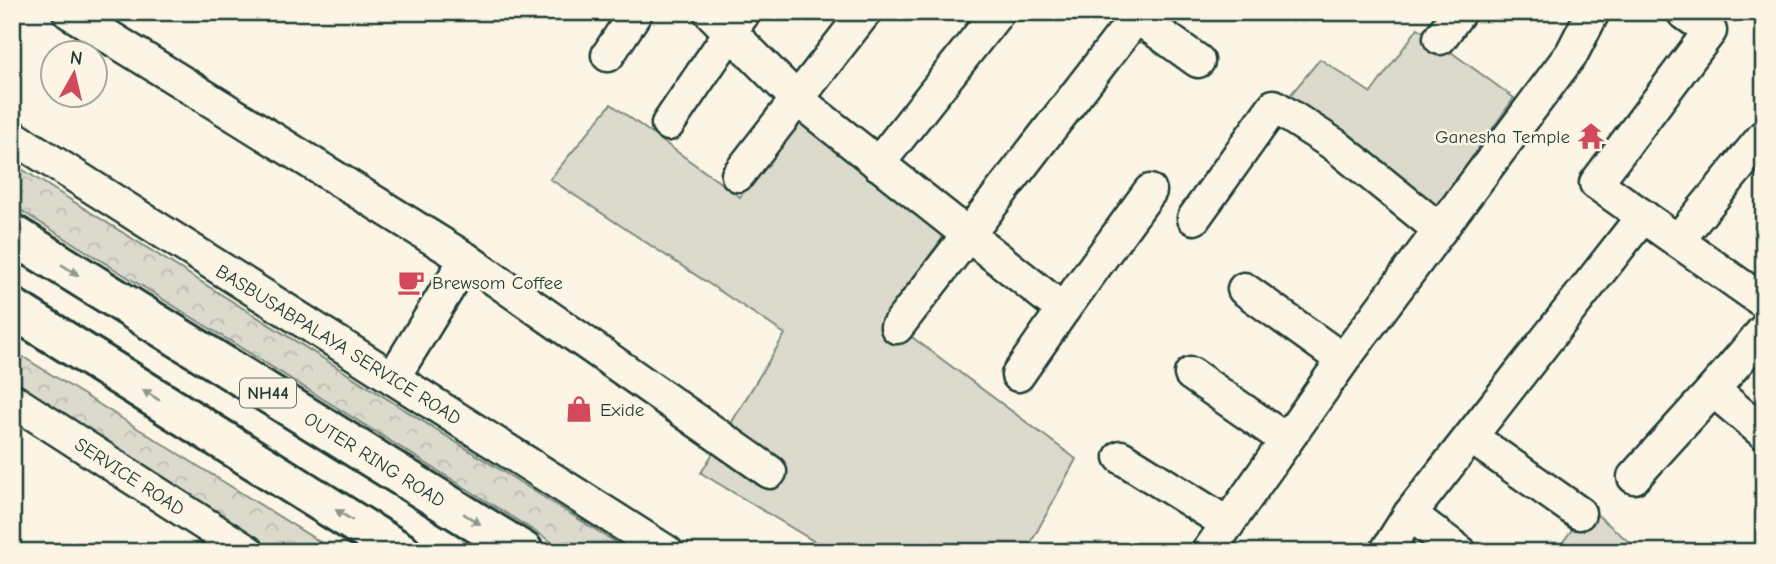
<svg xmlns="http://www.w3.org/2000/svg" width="1776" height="564" font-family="'Comic Neue',sans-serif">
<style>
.grass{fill:#dcdacc;stroke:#7e8c80;stroke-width:2}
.park{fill:url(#park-crowns);stroke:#7e8c80;stroke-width:2}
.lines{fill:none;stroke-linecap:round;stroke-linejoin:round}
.minor-casing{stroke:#1f3d34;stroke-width:37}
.highway-casing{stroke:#1f3d34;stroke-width:44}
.minor{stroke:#fcf5e5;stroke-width:32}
.highway{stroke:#fcf5e5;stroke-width:38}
.oneway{fill:#8e998c}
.labels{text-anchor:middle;stroke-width:5;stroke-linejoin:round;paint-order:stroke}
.shield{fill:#fcf5e5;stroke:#617469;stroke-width:2}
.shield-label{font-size:18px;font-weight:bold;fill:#1f3d34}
.poi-label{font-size:19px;fill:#1f3d34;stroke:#fcf5e5;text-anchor:start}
.street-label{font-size:19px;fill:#1f3d34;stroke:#fcf5e5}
</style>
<defs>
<pattern id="park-crowns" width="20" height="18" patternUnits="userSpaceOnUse" patternTransform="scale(1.75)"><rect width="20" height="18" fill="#dcdacc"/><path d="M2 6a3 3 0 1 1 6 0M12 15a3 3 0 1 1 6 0" fill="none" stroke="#bcbcb0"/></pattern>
</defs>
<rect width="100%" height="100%" fill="#fcf5e5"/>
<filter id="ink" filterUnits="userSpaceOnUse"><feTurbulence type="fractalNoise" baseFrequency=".0143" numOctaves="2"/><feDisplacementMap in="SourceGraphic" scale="14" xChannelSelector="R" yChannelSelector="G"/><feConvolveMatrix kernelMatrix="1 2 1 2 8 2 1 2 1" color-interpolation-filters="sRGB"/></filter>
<g filter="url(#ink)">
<!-- grass -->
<g class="grass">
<polygon points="1418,28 1514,98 1437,207 1287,99 1320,59 1371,93"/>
<polygon points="611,104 740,197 802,113 946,233 885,317 1076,459 1026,552 817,552 820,545 701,473 785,334 550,179"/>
<polygon points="1588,507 1641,552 1556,552"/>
</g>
<!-- park -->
<g class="park">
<polygon points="12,163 631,552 568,552 12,205"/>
<polygon points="12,350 336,552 253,552 12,399"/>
</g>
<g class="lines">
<defs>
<g id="minor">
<polyline points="69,12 466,259 770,472"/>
<polyline points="710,12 797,99 1063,310 1018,375"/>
<polyline points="1683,12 1710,31 1596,183 1764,302"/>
<polyline points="1137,17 1198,61"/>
<polyline points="1440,38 1459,12"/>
<polyline points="608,55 636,12"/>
<polyline points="668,124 744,12"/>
<polyline points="12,136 667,552"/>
<polyline points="878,164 998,12"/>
<polyline points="738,175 865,12"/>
<polyline points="1194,218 1274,106 1335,145 1440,230 1343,360 1208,552"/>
<polyline points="1440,230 1572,53 1593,12"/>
<polyline points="1678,240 1764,136"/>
<polyline points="1244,289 1343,360"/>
<polyline points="1063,310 1150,191"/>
<polyline points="897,327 1140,12"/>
<polyline points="1764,330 1713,390 1764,433"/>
<polyline points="1191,374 1286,440"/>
<polyline points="393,378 466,259"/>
<polyline points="12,400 248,552"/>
<polyline points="1471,437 1579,513"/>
<polyline points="1121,457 1228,524"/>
<polyline points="1634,477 1713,390"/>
<polyline points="1410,514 1460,552"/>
<polyline points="1386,552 1410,514 1643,216"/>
</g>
<g id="highway">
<polyline points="12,234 524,552"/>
<polyline points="12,308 401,552"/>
</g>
</defs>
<!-- minor casing -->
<use href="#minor" class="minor-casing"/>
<!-- highway casing -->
<use href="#highway" class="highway-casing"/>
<!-- minor -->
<use href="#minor" class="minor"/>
<!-- highway -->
<use href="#highway" class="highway"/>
</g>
<!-- one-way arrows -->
<defs><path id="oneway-solid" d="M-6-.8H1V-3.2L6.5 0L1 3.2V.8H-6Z" transform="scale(1.75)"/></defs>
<g class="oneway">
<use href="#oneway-solid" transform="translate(70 270) rotate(32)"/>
<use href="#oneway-solid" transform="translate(151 395) rotate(-148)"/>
<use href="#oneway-solid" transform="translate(344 515) rotate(-148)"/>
<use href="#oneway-solid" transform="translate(472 519) rotate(32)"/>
</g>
</g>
<!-- icons -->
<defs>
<symbol id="temple-bare" viewBox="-9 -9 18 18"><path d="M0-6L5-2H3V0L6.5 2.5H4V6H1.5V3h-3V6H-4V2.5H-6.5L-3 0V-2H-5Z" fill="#d1495b" stroke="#fcf5e5" stroke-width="2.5" paint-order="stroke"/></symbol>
<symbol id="cafe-bare" viewBox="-9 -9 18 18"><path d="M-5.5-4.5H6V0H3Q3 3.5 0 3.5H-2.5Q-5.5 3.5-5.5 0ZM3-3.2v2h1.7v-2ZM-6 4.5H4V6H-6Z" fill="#d1495b" stroke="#fcf5e5" stroke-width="2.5" paint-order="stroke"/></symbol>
<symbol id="shop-bare" viewBox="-9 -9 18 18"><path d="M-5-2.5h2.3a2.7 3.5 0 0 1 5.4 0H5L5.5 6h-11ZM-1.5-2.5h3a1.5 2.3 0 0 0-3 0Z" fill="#d1495b" stroke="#fcf5e5" stroke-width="2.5" paint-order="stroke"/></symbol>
</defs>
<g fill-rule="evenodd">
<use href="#temple-bare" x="1572" y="117" width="38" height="38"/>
<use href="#cafe-bare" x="392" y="263" width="38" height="38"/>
<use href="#shop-bare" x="560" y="390" width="38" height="38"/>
</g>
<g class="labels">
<!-- shield labels -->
<rect class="shield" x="240" y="378.5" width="56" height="29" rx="5"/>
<g class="shield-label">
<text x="268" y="399">NH44</text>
</g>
<!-- poi labels -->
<g class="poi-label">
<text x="1570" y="143" text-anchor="end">Ganesha Temple</text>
<text x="432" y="289">Brewsom Coffee</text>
<text x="600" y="416">Exide</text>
</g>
<!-- street labels -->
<g class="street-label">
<text transform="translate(339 344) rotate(32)" y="7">BASBUSABPALAYA SERVICE ROAD</text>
<text transform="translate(375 459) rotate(32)" y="7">OUTER RING ROAD</text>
<text transform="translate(130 476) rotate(33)" y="7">SERVICE ROAD</text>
</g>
</g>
<!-- margin -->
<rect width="1776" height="564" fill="none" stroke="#fcf5e5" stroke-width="42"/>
<rect x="21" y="21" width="1734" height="522" fill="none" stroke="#1f3d34" stroke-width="2.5" filter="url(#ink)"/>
<!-- north arrow -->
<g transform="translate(74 74) rotate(8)"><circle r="33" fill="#fcf5e5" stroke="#a4ab9e" stroke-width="2"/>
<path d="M0-5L12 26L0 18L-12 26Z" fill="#d1495b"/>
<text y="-10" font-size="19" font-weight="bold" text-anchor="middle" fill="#1f3d34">N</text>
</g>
</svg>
